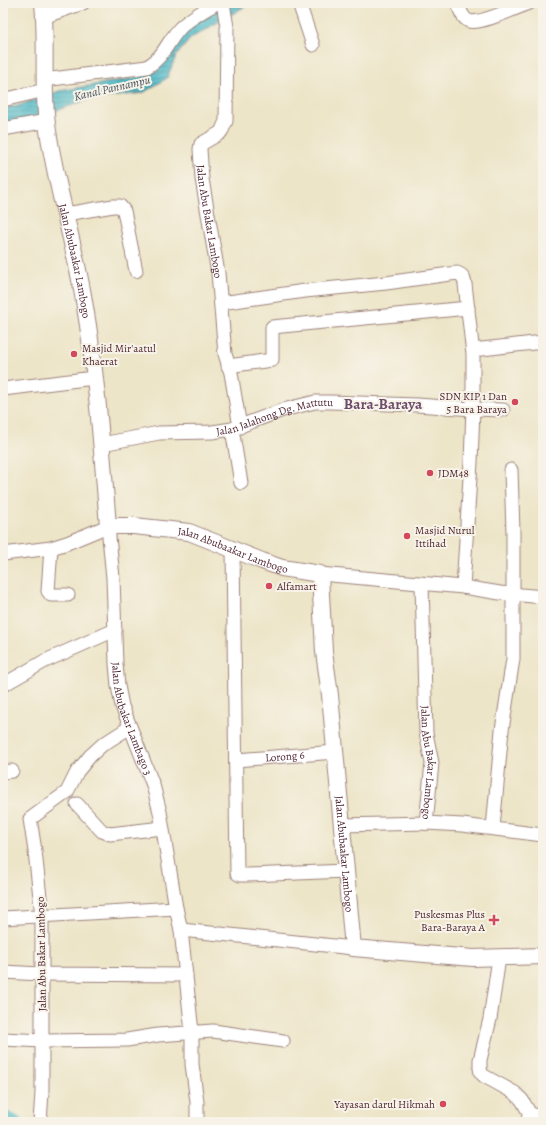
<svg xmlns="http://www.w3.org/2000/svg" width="546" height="1125" font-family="Alegreya,serif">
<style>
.water{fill:url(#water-rules);stroke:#4a6c78}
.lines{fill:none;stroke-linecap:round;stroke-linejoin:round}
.canal{stroke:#4bb8c6;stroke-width:13}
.minor-casing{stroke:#9c827a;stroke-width:15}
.tertiary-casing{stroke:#9c827a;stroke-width:18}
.minor{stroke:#fff;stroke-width:13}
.tertiary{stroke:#fff;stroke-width:16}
.poi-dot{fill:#d1495b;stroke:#f7f3e8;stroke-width:1.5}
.labels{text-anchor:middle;stroke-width:4;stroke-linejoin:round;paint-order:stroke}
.street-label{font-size:11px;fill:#4a1f2b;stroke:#f7f3e8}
.poi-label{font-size:11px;fill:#4a1f2b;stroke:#f7f3e8;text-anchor:start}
.water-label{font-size:12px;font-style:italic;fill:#4a5561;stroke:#f7f3e8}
.district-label{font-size:15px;font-weight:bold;fill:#6d4b6d;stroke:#f7f3e8}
</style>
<defs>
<pattern id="water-rules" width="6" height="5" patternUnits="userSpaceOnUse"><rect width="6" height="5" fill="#4bb8c6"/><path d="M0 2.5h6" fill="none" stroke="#4095a1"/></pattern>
</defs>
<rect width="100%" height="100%" fill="#f7f3e8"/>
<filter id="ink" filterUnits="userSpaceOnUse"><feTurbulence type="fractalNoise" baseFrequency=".025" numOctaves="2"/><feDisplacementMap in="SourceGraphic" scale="8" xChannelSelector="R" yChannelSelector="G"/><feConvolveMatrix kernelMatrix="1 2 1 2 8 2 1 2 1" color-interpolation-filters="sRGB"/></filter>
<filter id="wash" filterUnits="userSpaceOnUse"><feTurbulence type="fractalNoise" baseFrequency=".012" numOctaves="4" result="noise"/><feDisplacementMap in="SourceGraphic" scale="16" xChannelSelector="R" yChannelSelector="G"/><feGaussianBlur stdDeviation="0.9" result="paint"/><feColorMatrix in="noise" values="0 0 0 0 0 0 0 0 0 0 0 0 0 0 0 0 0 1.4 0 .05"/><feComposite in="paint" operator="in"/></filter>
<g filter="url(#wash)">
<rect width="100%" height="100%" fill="#ede5c8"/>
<!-- water -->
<polygon class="water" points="227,3 251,3 191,38 176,56 167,78 143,93 87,100 32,119 3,124 3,108 17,106 59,91 135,78 157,71 184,30"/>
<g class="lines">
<!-- canal -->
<polyline class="canal" points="3,1116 15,1122"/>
</g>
</g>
<g filter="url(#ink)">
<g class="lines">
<defs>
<g id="minor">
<path id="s1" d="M223,3l4,24 -1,94 -4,9 -2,3 -19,11 -1,5 2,30 16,94 7,81 6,19 9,54"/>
<polyline points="299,3 313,45"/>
<path d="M458,3c1,6 5,16 11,18 10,4 49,-14 60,-18"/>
<polyline points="44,17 83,3"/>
<path d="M44,80l103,-13c17,-10 20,-25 33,-39 10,-10 24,-17 36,-25"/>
<polyline points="3,100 45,90"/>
<polyline points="3,129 47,121"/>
<polyline points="66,214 113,206 120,206 124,211 136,271"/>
<polyline points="473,350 543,342"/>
<polyline points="228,366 272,360 272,327 468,308"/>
<polyline points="3,389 94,378"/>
<polyline points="232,429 241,483"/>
<path id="s2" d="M102,444l57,-11 53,-1 20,-3 51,-19 32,-8h15l87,3 56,4v-55l-8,-70c-1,-6 -2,-9 -8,-11l-71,10 -81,8 -84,12"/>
<polyline points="51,548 48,591 51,595 68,595"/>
<polyline points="233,550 237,873 240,875 247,875 346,871"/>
<path id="s3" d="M3,554l48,-6 16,-5 41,-17 5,52 3,86 2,22 4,20 31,79 7,27 16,96 5,22 11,102v32l5,38v20"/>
<polyline points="320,574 463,587 500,593 543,597"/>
<path id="s4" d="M422,584l4,149 6,30 -6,60"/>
<polyline points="463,587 471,462 473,409 503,410"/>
<polyline points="3,685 45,661 115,630"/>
<path id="s5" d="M236,760l99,-8"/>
<polyline points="3,772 12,771"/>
<polyline points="77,804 102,831 110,834 162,828"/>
<polyline points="342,825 426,823 462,825 543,835"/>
<polyline points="493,828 502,730 513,659 513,532 511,470"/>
<polyline points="3,918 176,908"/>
<polyline points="181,930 220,934 353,948"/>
<polyline points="499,958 490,1019 480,1060 480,1068 481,1073 484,1076 515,1093 522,1100 530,1114 527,1122"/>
<polyline points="3,972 41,974 186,975"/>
<polyline points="3,1039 42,1041 42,916 35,851 30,819 67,792 77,772 90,756 102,745 130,727"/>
<polyline points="530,1114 543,1117"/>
<polyline points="40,1122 42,1092 42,1041 127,1040 158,1035 213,1031 283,1041"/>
</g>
<g id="tertiary">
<path id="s6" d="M43,3c4,40 -1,81 4,121 8,60 27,117 37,177 13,74 18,150 24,225h26l55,6 73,29 20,7 38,6 4,78 6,43 23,253 120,10 70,-2"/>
</g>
</defs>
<!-- minor casing -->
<use href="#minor" class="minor-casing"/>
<!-- tertiary casing -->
<use href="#tertiary" class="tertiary-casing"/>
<!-- minor -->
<use href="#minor" class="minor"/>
<!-- tertiary -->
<use href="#tertiary" class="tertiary"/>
</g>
</g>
<!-- markers -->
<g class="poi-dot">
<circle cx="74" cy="354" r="4"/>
<circle cx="515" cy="402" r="4"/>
<circle cx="430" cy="473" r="4"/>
<circle cx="407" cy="536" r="4"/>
<circle cx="269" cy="586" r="4"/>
<path d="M492 914h4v4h4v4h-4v4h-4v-4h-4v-4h4z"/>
<circle cx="443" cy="1104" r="4"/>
</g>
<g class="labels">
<!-- street labels -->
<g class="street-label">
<text dy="4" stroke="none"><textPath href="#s1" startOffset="232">Jalan Abu Bakar Lambogo</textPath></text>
<text dy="4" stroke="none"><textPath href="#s6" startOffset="261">Jalan Abubaakar Lambogo</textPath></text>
<text dy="4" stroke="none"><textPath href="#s2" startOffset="176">Jalan Jalahong Dg. Mattutu</textPath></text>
<text dy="4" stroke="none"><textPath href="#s6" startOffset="657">Jalan Abubaakar Lambogo</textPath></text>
<text dy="4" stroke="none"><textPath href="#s3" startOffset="305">Jalan Abubakar Lambago 3</textPath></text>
<text dy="4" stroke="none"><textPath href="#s5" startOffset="49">Lorong 6</textPath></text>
<text dy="4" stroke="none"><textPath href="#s4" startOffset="179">Jalan Abu Bakar Lambogo</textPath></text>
<text dy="4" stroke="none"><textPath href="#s6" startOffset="1029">Jalan Abubaakar Lambogo</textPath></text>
<text transform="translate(41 954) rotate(-91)" y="4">Jalan Abu Bakar Lambogo</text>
</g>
<!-- poi labels -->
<g class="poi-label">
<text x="82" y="352">Masjid Mir'aatul<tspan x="82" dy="13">Khaerat</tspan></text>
<text x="507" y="400" text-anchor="end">SDN KIP 1 Dan<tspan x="507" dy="13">5 Bara Baraya</tspan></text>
<text x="438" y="477">JDM48</text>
<text x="415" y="534">Masjid Nurul<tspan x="415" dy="13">Ittihad</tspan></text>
<text x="277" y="590">Alfamart</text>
<text x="485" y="918" text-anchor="end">Puskesmas Plus<tspan x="485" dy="13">Bara-Baraya A</tspan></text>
<text x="435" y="1108" text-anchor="end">Yayasan darul Hikmah</text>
</g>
<!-- water labels -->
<g class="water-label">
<text transform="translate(112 88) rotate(-13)" y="4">Kanal Pannampu</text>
</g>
<!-- district labels -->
<g class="district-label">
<text x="383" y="409">Bara-Baraya</text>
</g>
</g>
<!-- margin -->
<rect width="546" height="1125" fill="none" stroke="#f7f3e8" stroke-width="16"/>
</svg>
